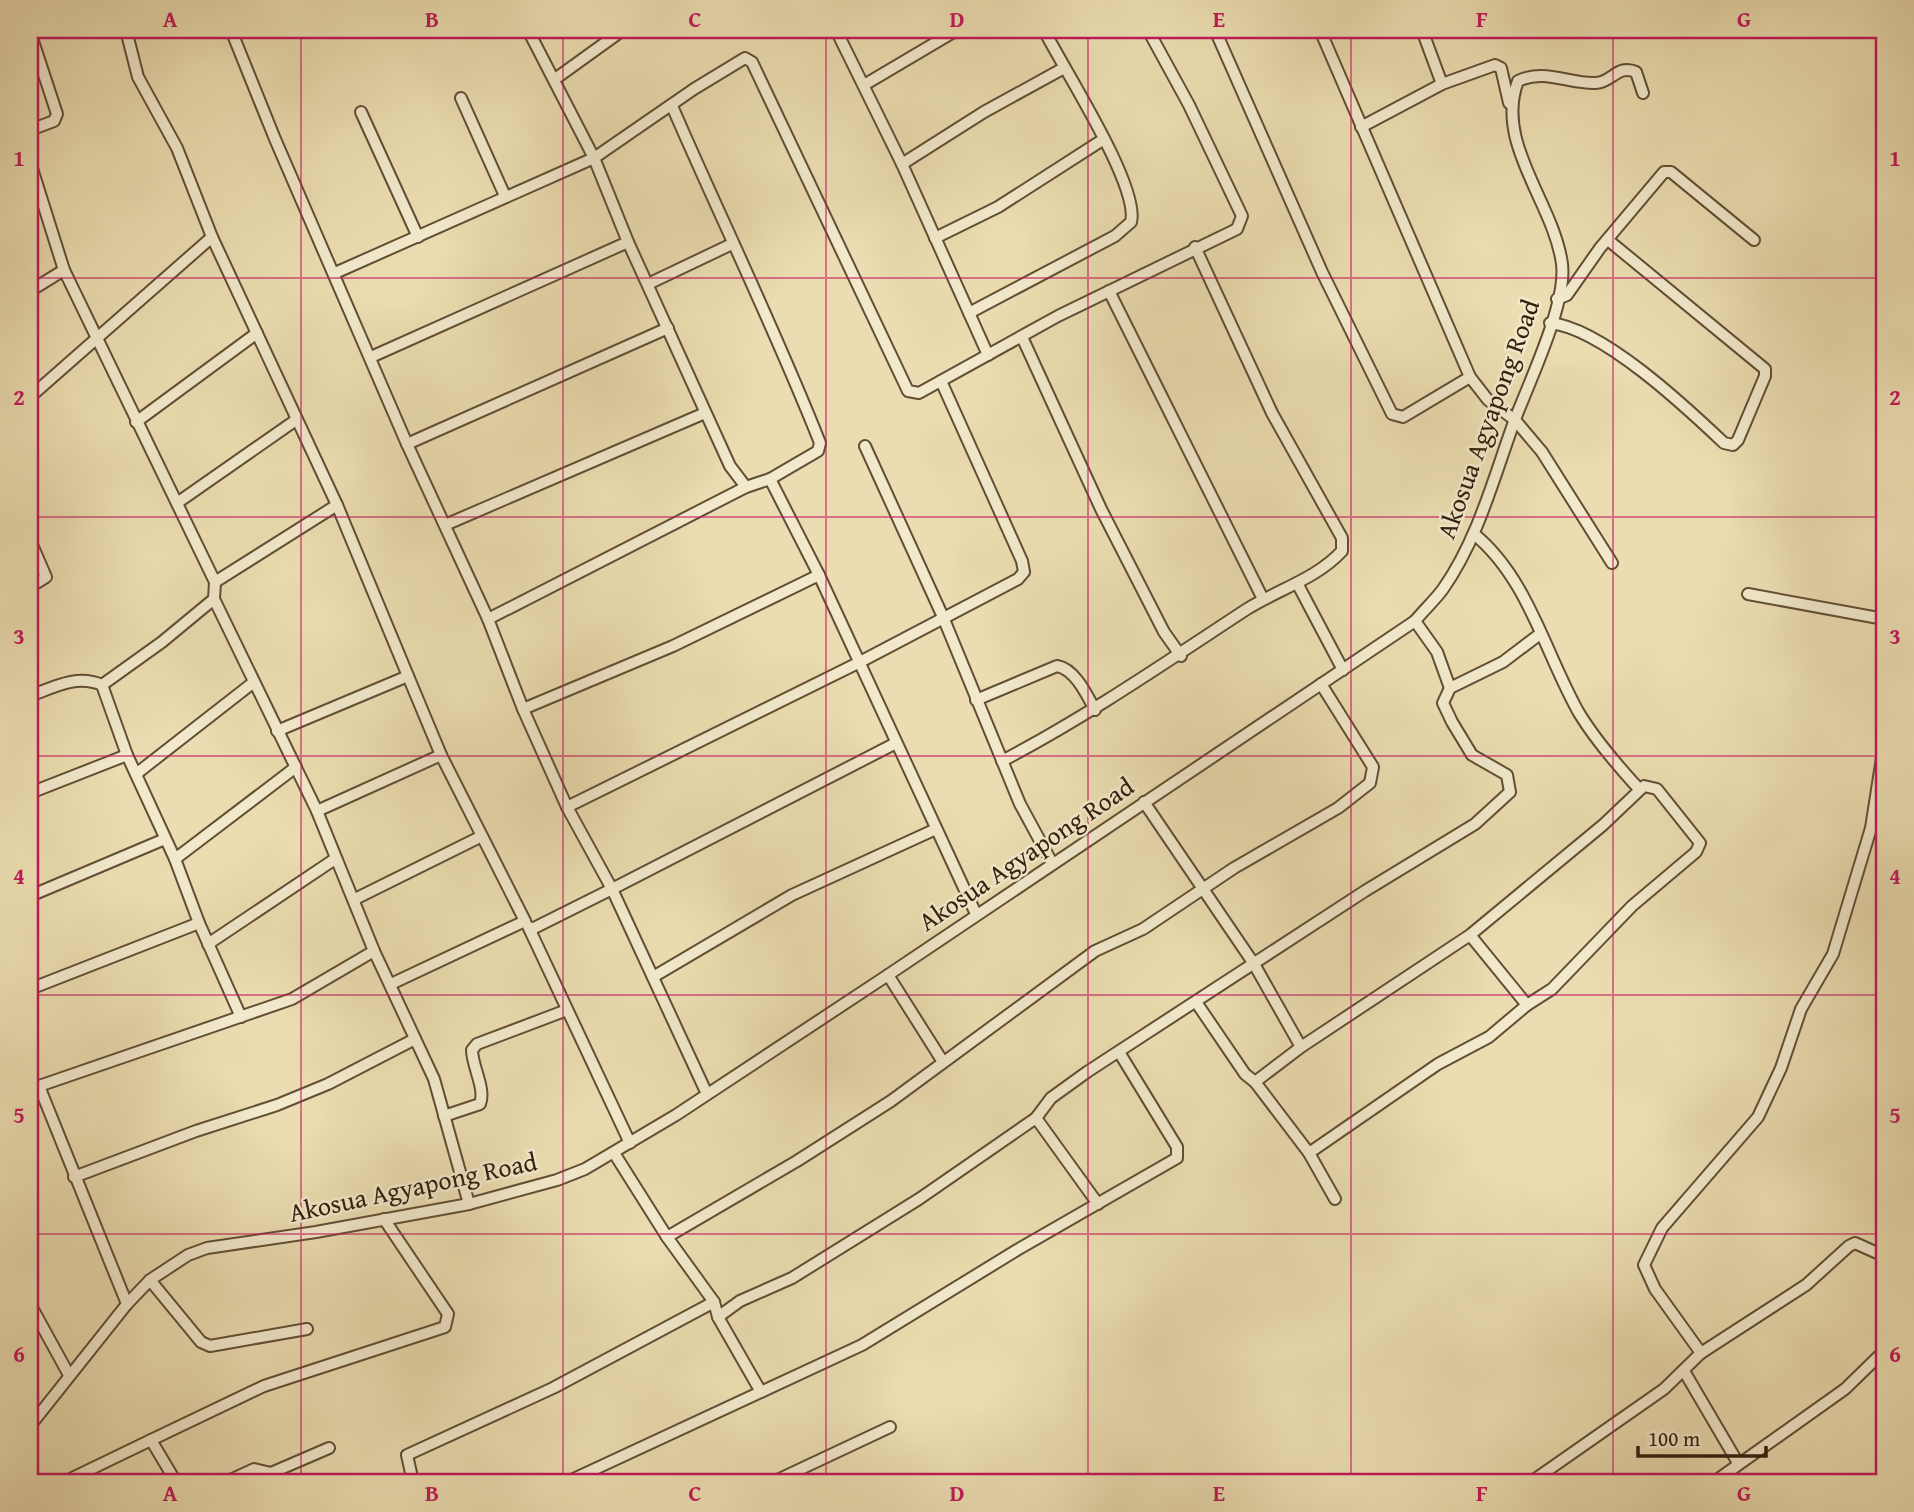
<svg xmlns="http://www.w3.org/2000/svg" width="1914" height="1512" font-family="'Gentium Book Plus',serif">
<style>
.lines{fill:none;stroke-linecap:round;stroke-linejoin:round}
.street-casing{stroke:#624e35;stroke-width:14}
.street{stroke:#f2e9cc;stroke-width:10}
.grid{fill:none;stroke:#c2185b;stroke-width:2;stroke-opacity:0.55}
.labels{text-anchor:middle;stroke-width:5;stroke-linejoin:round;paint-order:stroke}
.street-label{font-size:26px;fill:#341e0c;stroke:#f2e9cc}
.neatline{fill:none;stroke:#c2185b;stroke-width:2.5}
.grid-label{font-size:23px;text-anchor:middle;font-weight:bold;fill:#c2185b}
</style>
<rect width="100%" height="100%" fill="#ebddb1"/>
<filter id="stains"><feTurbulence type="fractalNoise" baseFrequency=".00286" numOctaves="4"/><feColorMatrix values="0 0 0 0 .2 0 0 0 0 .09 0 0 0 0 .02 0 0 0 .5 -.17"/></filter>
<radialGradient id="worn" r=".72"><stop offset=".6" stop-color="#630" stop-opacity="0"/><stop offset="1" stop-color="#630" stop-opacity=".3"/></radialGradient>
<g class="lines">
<defs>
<g id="street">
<polyline points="126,30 138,77 177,148 212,237 337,505 408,676"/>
<polyline points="231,30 275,139 407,444 488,619 523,709 567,807 612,889 896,743"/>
<polyline points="528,30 594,158 628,242 730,466 746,487 770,479 819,575 976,914"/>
<polyline points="836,30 902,164 988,355"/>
<polyline points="1215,30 1322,272 1392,414 1403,417 1470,377"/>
<polyline points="1320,30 1470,377 1488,400 1515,420 1542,452 1612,563"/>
<polyline points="1422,30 1442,84"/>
<polyline points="30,32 57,114 54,121 30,130"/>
<polyline points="555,79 623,30"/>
<polyline points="864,85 957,30"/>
<polyline points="461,98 505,196"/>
<path d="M672,106c49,113 103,223 148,337l-2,8 -48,28"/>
<polyline points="361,112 418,237"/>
<polyline points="1361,127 1442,84 1495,65 1501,68 1509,103"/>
<polyline points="30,162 64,270 215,582 214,599 317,811 374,951 434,1079 469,1204"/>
<polyline points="902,164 984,112 1064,68"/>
<polyline points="935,238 998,207 1104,139"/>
<polyline points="335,273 594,158 694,89 745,58 752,62 908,391 919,393 1058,316 1237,229 1242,216 1189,105 1148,30"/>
<polyline points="648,284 732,244"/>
<polyline points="30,291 64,270"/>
<polyline points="1109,291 1263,599"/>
<polyline points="1557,299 1567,295 1600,248 1664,172 1671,172 1754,240"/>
<path d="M969,313l146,-77 16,-14c9,-36 -68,-154 -87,-192"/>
<path d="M1550,323c52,5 136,84 174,120l9,2 5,-5 27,-64v-7l-157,-129"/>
<polyline points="1022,337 1101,509 1164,632 1181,656"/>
<polyline points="371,357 628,242"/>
<polyline points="30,397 212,237"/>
<polyline points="136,422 257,333"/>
<polyline points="407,444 668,328"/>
<polyline points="865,446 943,617 1020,804 1052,863"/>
<polyline points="177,503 296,420"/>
<polyline points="445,525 705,413"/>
<path d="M1474,534c54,44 71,119 105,179 17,28 38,52 60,76"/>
<polyline points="30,540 46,577 30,587"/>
<polyline points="215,582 337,505"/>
<polyline points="1297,583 1343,670"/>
<polyline points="1748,594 1884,619"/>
<polyline points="488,619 746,487"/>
<polyline points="1415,621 1437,652 1450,688"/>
<polyline points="102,685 162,642 214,599"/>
<path d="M30,696c24,-9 47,-22 72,-11l25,70 48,104 24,64 42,94"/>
<path d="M976,700l81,-34c18,3 30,29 38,44"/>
<polyline points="523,709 673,646 819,575"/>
<polyline points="277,731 408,676 441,755 525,921 391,984"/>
<path d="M1002,761c86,-45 164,-99 245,-152 32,-20 69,-30 95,-58v-13l-70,-125 -77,-166"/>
<polyline points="136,774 254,682"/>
<polyline points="30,793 127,755"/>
<polyline points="1144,802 1254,964 1301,1047"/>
<polyline points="567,807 858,663 1018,579 1024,572 1022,561 941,381"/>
<polyline points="317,811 441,755"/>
<polyline points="175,859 296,767"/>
<polyline points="30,896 165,839"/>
<polyline points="355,899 480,837"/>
<polyline points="528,926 630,1143"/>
<polyline points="530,930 612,889 707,1094"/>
<polyline points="208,944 335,859"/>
<polyline points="888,975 943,1062"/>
<polyline points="653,977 792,895 936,829"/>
<polyline points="30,989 199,923"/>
<polyline points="1196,1002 1245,1074 1255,1082 1309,1153 1335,1199"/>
<polyline points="1883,1011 1884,1010"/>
<polyline points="1255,1082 1301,1047 1470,935 1603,825 1644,786 1657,789 1700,843 1696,852 1632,906 1552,989 1527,1005 1470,935"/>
<polyline points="39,1086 292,999 374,951"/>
<polyline points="30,1089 39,1086 127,1304"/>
<path d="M444,1116l36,-12c6,-15 -8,-38 -8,-54l5,-6 90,-34"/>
<polyline points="1036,1118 1098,1204"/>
<polyline points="614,1153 667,1237 714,1302 718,1317 761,1392"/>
<polyline points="1309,1153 1438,1064 1489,1037 1527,1005"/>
<polyline points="74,1177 196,1131 277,1105 328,1084 415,1039"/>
<polyline points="667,1237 797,1161 891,1101 1095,951 1143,929 1234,868 1338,808 1370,783 1373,767 1321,684"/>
<polyline points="150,1280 201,1342 210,1346 307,1329"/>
<polyline points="30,1304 69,1375"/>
<polyline points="718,1317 740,1301 792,1278 919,1199 1036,1118 1051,1098 1087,1072 1365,891 1475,824 1510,792 1507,775 1472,755 1452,722 1443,703 1450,688 1503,662 1540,634"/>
<polyline points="1701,1353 1655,1289 1644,1265 1662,1228 1758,1117 1781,1068 1801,1009 1833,954 1871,828 1884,745"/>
<polyline points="1684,1371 1738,1463"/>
<path d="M30,1426l97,-122 23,-24 38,-25 19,-7 109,-16 153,-28 88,-24 28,-11 91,-54 212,-140 527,-354c9,-11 20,-21 28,-32 35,-50 51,-112 71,-167 15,-40 53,-118 48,-158 -8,-61 -68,-121 -44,-183 27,-13 50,3 78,2 17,-1 21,-19 40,-11l7,21"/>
<polyline points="151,1440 264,1386 445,1327 448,1314 384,1219"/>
<polyline points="64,1482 151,1440 176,1482"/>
<polyline points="226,1482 254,1469 271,1473 329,1448"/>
<polyline points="413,1482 407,1455 553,1388 714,1302"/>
<polyline points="567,1482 862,1345 1017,1250 1177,1158 1177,1147 1119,1052"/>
<polyline points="773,1482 890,1427"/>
<polyline points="1531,1482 1664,1389 1701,1353 1806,1285 1849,1246 1855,1243 1884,1256"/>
<polyline points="1714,1482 1845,1389 1884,1351"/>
</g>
</defs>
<!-- street casing -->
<use href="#street" class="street-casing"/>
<!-- street -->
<use href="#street" class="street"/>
</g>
<!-- grid -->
<path class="grid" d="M301,30v1452M563,30v1452M826,30v1452M1088,30v1452M1351,30v1452M1613,30v1452M30,278h1854M30,517h1854M30,756h1854M30,995h1854M30,1234h1854"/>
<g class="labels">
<!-- street labels -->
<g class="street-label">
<text transform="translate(1488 419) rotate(-70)" y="9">Akosua Agyapong Road</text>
<text transform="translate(1026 854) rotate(-34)" y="9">Akosua Agyapong Road</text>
<text transform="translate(413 1187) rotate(-12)" y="9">Akosua Agyapong Road</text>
</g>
</g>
<!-- margin -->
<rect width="1914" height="1512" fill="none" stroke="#ebddb1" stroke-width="77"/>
<!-- scale -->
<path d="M1638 1446v10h128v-10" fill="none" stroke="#341e0c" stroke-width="3.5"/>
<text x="1648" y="1446" font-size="21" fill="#341e0c" stroke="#f2e9cc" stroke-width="5" paint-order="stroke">100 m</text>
<rect x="38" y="38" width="1838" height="1436" class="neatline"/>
<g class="grid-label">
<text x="170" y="27">A</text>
<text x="432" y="27">B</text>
<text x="695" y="27">C</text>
<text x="957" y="27">D</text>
<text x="1219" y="27">E</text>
<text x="1482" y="27">F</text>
<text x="1744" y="27">G</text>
<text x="19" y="166">1</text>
<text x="1895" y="166">1</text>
<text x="19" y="405">2</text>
<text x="1895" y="405">2</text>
<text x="19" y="644">3</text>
<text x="1895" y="644">3</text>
<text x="19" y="884">4</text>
<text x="1895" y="884">4</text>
<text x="19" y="1123">5</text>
<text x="1895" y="1123">5</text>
<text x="19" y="1362">6</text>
<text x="1895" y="1362">6</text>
<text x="170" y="1501">A</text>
<text x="432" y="1501">B</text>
<text x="695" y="1501">C</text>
<text x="957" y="1501">D</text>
<text x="1219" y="1501">E</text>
<text x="1482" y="1501">F</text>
<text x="1744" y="1501">G</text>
</g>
<rect width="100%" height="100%" filter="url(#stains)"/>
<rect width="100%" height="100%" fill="url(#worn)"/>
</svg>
